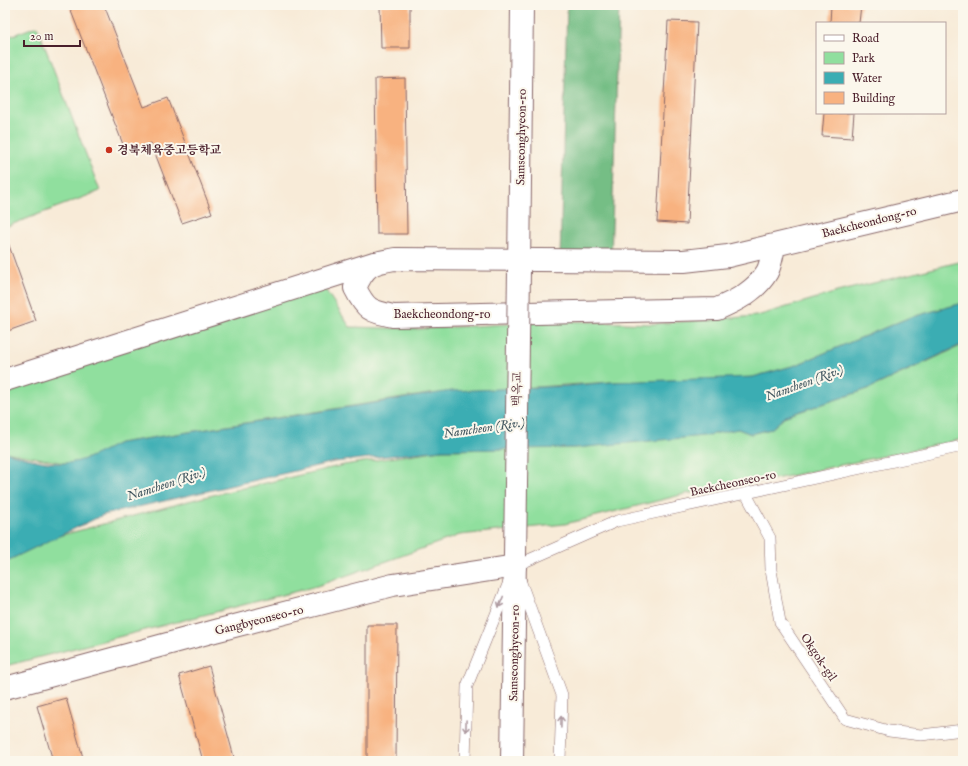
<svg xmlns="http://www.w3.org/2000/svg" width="968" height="766" font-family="'IM FELL English','Noto Serif KR',serif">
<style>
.green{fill:#90df9e;stroke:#6d7f64}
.forest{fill:#74be85;stroke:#5f6e58}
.water{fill:#3badb3;stroke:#42666f}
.building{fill:#f8b280}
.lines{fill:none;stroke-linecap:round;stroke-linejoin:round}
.lane-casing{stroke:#876668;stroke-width:12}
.street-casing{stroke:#876668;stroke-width:24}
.secondary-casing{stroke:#876668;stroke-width:24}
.lane{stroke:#fff;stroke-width:11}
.street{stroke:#fff;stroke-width:22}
.secondary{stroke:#fff;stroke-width:22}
.secondary-bridge-casing{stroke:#876668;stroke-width:24;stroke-linecap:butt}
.secondary-bridge{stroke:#fff;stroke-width:22}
.oneway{stroke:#ae9aa0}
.poi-dot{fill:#c8321e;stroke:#fbf7ec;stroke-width:1.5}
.labels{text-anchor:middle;stroke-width:4;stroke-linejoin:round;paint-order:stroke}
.street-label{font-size:12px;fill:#4a1f2b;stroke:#fbf7ec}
.poi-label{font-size:12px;font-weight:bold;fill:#4a1f2b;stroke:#fbf7ec;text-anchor:start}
.water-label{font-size:13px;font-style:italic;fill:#445861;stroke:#fbf7ec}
</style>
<rect width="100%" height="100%" fill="#fbf7ec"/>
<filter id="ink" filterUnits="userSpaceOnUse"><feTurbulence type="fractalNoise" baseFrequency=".025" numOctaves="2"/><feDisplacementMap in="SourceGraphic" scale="8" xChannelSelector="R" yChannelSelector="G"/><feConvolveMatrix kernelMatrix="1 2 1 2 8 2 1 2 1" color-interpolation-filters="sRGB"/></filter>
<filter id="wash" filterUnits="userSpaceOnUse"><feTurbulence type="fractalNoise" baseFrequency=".012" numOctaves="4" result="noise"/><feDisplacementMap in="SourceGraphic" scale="16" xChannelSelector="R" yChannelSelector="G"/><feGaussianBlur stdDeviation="0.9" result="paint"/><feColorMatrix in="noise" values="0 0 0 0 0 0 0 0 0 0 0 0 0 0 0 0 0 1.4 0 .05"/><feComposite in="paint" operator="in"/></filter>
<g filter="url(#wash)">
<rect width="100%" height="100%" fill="#f8ebd8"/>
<!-- green -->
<g class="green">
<polygon points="37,26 100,191 5,227 5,38"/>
<polygon points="963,261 963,303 908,318 796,365 753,377 729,380 611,382 428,394 119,443 88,463 64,463 5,452 5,380 319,280 350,327 418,329 564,321 652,324 757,316 837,292"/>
<polygon points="963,345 963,439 780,478 685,494 565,524 460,535 317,586 5,666 5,562 55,537 200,498 344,465 441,450 576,448 738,429 751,434 771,429 786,416 868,389"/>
</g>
<!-- forest -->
<polygon class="forest" points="567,5 619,5 611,261 560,259"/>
<!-- water -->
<path class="water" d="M963,303v41l-95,45 -82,27 -15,13 -20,5 -13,-5 -34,7 -128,12 -135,2 -107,12 -231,53 -98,47v-110c18,5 40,12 59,11 19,0 38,-12 55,-20l332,-52 116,-5 44,-4 142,-5 43,-12 112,-47z"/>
<g id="blocks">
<!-- building -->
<g class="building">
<polygon points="72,5 104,5 144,107 168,98 212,213 182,223 151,143 126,152 69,6"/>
<polygon points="380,5 410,5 410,48 381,48"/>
<polygon points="831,5 861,5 859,23 830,23"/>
<polygon points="668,21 697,22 687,224 657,222"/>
<polygon points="405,78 407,234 377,234 375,79"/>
<polygon points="824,113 854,113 852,138 822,136"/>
<polygon points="7,240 36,321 5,332 5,241"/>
<polygon points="367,625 397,625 396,761 367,761"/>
<polygon points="209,666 235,761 203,761 179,675"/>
<polygon points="66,698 84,761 53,761 37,706"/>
</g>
</g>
</g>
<g filter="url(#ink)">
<use href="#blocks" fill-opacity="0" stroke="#876668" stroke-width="1"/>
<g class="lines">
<defs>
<g id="lane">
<polyline points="746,494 770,538 771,570 780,622 845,719 889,731 921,735 963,730"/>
<polyline points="515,566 617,521 963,446"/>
<polyline points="520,580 562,695 560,761"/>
<polyline points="465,761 467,686 509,582"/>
</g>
<g id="street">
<path d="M775,245c-3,8 -4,20 -8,27 -11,19 -31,29 -50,37l-324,7c-23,-5 -27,-6 -38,-28 10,-23 16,-25 40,-29l289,2 44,-5 235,-56"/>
<polyline points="5,380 374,263"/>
</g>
<g id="secondary">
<polyline points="519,270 522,5"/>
<polyline points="5,688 215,631 393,585 515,566"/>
<polyline points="512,761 515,556"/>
</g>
</defs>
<!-- lane casing -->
<use href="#lane" class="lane-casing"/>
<!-- street casing -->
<use href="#street" class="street-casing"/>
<!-- secondary casing -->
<use href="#secondary" class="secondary-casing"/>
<!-- lane -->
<use href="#lane" class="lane"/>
<!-- street -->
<use href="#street" class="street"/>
<!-- secondary -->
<use href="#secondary" class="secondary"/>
<defs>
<polyline id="secondary-bridge" points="515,556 519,270"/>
</defs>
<!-- secondary-bridge casing -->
<use href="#secondary-bridge" class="secondary-bridge-casing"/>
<!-- secondary-bridge -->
<use href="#secondary-bridge" class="secondary-bridge"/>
</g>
<!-- one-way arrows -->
<defs><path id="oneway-shaft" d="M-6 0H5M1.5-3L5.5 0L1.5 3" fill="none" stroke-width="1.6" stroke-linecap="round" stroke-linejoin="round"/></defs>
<g class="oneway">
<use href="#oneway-shaft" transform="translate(501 602) rotate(112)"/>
<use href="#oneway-shaft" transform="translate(561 722) rotate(-89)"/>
<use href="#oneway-shaft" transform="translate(466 726) rotate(91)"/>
</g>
</g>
<!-- markers -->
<circle class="poi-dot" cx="109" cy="150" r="4"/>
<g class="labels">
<!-- street labels -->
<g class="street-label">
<text transform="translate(521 137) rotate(-89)" y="4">Samseonghyeon-ro</text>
<text transform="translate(869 222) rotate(-14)" y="4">Baekcheondong-ro</text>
<text x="442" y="318">Baekcheondong-ro</text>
<text transform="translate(517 389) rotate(-89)" y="4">백옥교</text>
<text transform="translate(733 483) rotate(-12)" y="4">Baekcheonseo-ro</text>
<text transform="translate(259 620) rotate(-14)" y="4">Gangbyeonseo-ro</text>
<text transform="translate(514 653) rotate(-89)" y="4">Samseonghyeon-ro</text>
<text transform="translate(819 657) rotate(56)" y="4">Okgok-gil</text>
</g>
<!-- poi labels -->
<g class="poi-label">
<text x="117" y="154">경북체육중고등학교</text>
</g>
<!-- water labels -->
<g class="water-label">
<text transform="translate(804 382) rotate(-20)" y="5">Namcheon (Riv.)</text>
<text transform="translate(484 427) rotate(-8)" y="5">Namcheon (Riv.)</text>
<text transform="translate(166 483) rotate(-18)" y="5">Namcheon (Riv.)</text>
</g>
</g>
<!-- margin -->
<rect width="968" height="766" fill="none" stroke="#fbf7ec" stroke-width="20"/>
<!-- legend -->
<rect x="816" y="22" width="130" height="92" fill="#fbf7ec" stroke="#b4a19f"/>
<rect x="824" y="35" width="20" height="6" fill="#ffffff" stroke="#b4a19f"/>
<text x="852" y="42" font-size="12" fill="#4a1f2b">Road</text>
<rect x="824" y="52" width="20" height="12" fill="#90df9e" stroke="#b4a19f"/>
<text x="852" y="62" font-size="12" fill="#4a1f2b">Park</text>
<rect x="824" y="72" width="20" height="12" fill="#3badb3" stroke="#b4a19f"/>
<text x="852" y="82" font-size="12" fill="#4a1f2b">Water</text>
<rect x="824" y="92" width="20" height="12" fill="#f8b280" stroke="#b4a19f"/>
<text x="852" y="102" font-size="12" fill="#4a1f2b">Building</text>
<!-- scale -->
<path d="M24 40v6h56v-6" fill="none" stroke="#4a1f2b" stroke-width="2"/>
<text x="30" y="40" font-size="12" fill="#4a1f2b" stroke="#fbf7ec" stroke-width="3" paint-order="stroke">20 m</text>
</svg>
